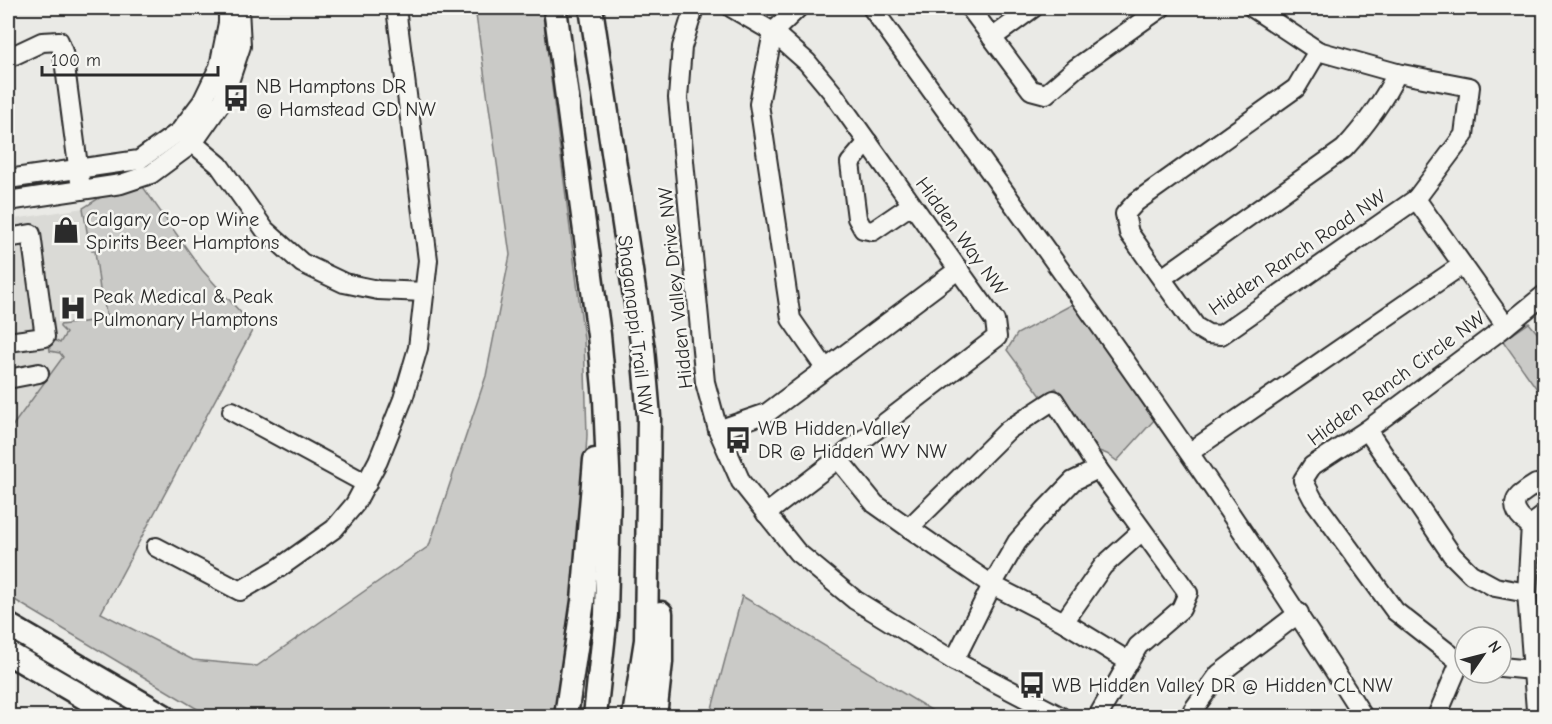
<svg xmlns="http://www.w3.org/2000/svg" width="1552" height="724" font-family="'Comic Neue',sans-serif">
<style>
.built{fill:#dadad6}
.green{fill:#cacac7;stroke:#7a7a79;stroke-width:1.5}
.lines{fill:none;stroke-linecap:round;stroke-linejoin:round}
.minor-casing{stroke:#2b2b2b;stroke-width:22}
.major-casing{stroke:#2b2b2b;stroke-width:27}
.minor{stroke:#f6f6f2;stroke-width:18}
.major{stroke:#f6f6f2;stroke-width:22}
.labels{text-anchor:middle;stroke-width:5;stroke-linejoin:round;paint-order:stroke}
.poi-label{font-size:20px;fill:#2b2b2b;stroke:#f6f6f2;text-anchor:start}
.street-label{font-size:20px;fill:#2b2b2b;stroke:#f6f6f2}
</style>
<rect width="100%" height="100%" fill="#eaeae6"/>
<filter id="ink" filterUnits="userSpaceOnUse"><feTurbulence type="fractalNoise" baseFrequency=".0167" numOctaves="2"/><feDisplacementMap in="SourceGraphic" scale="12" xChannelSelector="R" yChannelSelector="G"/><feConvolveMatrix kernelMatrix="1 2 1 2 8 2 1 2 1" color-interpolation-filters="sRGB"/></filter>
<g filter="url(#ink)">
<!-- built -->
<polygon class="built" points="83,208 89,243 92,243 94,251 107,319 60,325 60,327 66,333 59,344 54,340 51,352 55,351 64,357 11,429 8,426 8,220"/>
<!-- green -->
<g class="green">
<polygon points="475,8 542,8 584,339 587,435 580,555 556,716 209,716 8,596 8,426 11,428 63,357 60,353 50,351 49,340 52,339 60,343 66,333 60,327 60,325 107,319 103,297 101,297 95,251 92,251 91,243 89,243 83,208 104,195 141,184 202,270 254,327 101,613 193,660 257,666 429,546 486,376 510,255"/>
<polygon points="1073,304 1155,419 1117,461 1107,454 1099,451 1056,388 1041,396 1007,350 1017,334"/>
<polygon points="1529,323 1544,341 1544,395 1539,392 1503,341"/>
<polygon points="742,596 941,716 710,716"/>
</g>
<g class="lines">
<defs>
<g id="minor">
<polyline points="694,8 682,47 678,98 705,382 718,430 741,482 797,552 855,600 954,661 1060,716"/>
<polyline points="732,8 773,32 807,62 832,92 995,321 997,337 766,514"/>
<polyline points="798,8 773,32 759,104 791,319 825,368"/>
<path d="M872,8c168,233 338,465 491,708"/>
<polyline points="970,8 1031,90 1046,94 1076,68 1161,8"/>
<polyline points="1253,8 1318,51 1397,73 1470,87 1464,135 1416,199 1506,326"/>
<polyline points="992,38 1033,8"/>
<polyline points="1318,51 1296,88 1136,202 1125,214 1129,233 1196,327 1208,334 1221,335 1416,199"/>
<polyline points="8,58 42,42 59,41 63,52 80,181"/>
<polyline points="186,137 219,165 265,230 302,263 344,283 378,290 425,292"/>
<polyline points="868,142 850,163 857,218 863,229 873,231 911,205"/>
<polyline points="8,179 139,160 180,131 202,102 219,67 228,23 228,8"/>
<polyline points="8,201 121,184 151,174 193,143 223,100 241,46 239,8"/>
<polyline points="8,238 31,234 45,337 8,342"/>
<path d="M1162,278l182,-129c22,-24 39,-47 53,-76"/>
<polyline points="8,379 39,373"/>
<polyline points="232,411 367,484"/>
<polyline points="718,430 767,413 959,269"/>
<polyline points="1367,430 1452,555 1471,574 1495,587 1527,593"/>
<polyline points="1190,452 1462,265"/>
<polyline points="839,460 875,504 909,528 992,585 1064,622 1128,661"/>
<path d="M1531,525c-11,-5 -23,-19 -11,-30 5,-4 11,-8 16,-11l8,1"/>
<polyline points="909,528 1008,430 1054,400 1098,469"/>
<polyline points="156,547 240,591 279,568 334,529 355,504 378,461 403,399 418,348 428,260 396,8"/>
<polyline points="1064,622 1103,566 1142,531"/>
<polyline points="954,661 992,585 1017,542 1045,510 1073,481 1098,469 1188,593 1181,609 1138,646 1098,716"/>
<polyline points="1465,663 1460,662 1395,611 1313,499 1303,480 1312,466 1367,430 1501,330 1544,295"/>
<polyline points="1501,667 1532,670 1544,666"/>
<polyline points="1536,710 1527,593 1531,525 1544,515"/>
<polyline points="1191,716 1193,710 1219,674 1299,613"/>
<polyline points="1437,716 1460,662"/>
</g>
<g id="major">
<polyline points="555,8 599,335 605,399 609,492 606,615 595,716"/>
<polyline points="591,8 643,349 649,417 646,640 634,716"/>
<polyline points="8,625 164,716"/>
<polyline points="8,653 116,716"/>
<polyline points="566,716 583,601 595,460"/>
<polyline points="655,716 661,662 661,613"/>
</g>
</defs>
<!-- minor casing -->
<use href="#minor" class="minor-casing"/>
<!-- major casing -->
<use href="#major" class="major-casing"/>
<!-- minor -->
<use href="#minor" class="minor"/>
<!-- major -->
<use href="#major" class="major"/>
</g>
</g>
<!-- icons -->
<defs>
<symbol id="bus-bare" viewBox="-9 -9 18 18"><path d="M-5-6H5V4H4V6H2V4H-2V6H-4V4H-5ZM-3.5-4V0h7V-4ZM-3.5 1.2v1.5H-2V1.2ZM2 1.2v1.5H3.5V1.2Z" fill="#2b2b2b" stroke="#f6f6f2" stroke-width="2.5" paint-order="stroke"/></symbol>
<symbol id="shop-bare" viewBox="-9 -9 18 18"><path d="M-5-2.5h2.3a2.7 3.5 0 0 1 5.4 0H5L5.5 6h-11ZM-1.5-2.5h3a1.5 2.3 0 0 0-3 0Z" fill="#2b2b2b" stroke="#f6f6f2" stroke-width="2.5" paint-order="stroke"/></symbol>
<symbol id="hospital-bare" viewBox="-9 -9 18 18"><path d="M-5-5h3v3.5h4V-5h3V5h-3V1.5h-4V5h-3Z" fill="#2b2b2b" stroke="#f6f6f2" stroke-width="2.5" paint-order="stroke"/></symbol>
</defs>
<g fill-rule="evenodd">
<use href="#bus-bare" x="217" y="79" width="38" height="38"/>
<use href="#shop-bare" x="47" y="211" width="38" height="38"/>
<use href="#hospital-bare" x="54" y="289" width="38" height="38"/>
<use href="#bus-bare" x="719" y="421" width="38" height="38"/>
<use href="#bus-bare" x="1013" y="666" width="38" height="38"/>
</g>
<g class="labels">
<!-- poi labels -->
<g class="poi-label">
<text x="256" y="93">NB Hamptons DR<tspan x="256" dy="23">@ Hamstead GD NW</tspan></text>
<text x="86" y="226">Calgary Co-op Wine<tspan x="86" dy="23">Spirits Beer Hamptons</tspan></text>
<text x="93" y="303">Peak Medical &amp; Peak<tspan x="93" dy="23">Pulmonary Hamptons</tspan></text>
<text x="758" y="435">WB Hidden Valley<tspan x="758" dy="23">DR @ Hidden WY NW</tspan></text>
<text x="1052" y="692">WB Hidden Valley DR @ Hidden CL NW</text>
</g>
<!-- street labels -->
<g class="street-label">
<text transform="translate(962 236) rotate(54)" y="7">Hidden Way NW</text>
<text transform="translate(1297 252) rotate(-34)" y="7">Hidden Ranch Road NW</text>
<text transform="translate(675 288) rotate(-96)" y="7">Hidden Valley Drive NW</text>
<text transform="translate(636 325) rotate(83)" y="7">Shaganappi Trail NW</text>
<text transform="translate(1396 378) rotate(-36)" y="7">Hidden Ranch Circle NW</text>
</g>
</g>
<!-- margin -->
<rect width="1552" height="724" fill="none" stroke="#f6f6f2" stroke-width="30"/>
<rect x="15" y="15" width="1522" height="694" fill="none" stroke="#2b2b2b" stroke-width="2" filter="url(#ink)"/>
<!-- north arrow -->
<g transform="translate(1483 655) rotate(55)"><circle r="28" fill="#f6f6f2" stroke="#a5a5a2" stroke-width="1.5"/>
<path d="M0-4.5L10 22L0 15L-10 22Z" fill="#2b2b2b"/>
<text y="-9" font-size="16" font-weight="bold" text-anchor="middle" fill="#2b2b2b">N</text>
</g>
<!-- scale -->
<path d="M42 66v9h176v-9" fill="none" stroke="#2b2b2b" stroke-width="3"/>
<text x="51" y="66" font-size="18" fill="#2b2b2b" stroke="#f6f6f2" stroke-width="4.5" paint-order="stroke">100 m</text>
</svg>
